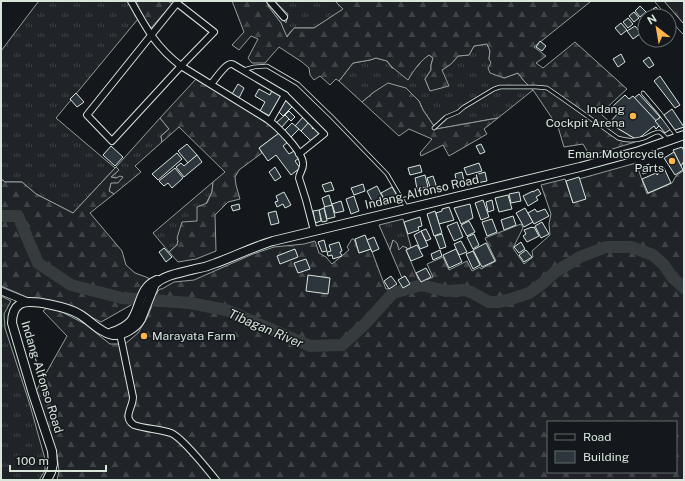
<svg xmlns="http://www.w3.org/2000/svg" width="685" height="481" font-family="'Public Sans',sans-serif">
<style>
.grass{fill:url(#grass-tufts);stroke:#939e99}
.forest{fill:url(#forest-firs);stroke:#939e99;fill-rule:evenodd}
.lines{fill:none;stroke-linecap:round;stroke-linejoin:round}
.river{stroke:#363b3e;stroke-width:12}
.building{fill:#2c363c;stroke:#d8e6dc}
.service-casing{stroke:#d8e6dc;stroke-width:4.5}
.minor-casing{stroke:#d8e6dc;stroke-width:8}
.tertiary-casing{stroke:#d8e6dc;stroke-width:8}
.secondary-casing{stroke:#d8e6dc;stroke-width:10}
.service{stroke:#14181c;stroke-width:3}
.minor{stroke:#14181c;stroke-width:6}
.tertiary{stroke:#14181c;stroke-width:7}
.secondary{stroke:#14181c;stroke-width:8}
.poi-dot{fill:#ffb74d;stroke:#14181c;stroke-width:1.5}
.labels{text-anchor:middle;stroke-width:3;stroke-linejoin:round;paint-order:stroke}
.poi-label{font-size:12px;fill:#d8e6dc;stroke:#14181c;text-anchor:end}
.street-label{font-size:12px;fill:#d8e6dc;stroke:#14181c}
.water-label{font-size:13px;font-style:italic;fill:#d8e6dc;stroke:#14181c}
</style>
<defs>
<pattern id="grass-tufts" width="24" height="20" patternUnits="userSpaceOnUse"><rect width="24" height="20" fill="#202428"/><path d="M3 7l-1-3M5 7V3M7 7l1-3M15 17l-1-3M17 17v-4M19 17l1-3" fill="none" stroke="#404447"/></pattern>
<pattern id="forest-firs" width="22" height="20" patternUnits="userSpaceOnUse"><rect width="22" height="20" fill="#202428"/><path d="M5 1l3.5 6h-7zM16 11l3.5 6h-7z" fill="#404447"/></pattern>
</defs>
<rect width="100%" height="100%" fill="#14181c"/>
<!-- grass -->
<g class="grass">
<polygon points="39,1 128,1 138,19 56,118 115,168 73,213 36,194 22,182 5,182 1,179 1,51 35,6"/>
<polygon points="274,1 335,1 344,9 314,28 294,28 286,37 281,23 268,6 269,4 286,23 288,14"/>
<polygon points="487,44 490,51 489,59 504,78 518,73 524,81 533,90 498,118 436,129 423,110 419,101 374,92 362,102 339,81 353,63 370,60 376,58 387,61 392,68 417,67 424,58 429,55 433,58 431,65 431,70 425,79 430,91 442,70 451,64 458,56 469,55 474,46"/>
<polygon points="160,118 169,129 161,136 162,142 135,166 141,172 114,194 109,191 111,183 116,178 111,177 119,170 116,167"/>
<polygon points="213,182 212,192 197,221 178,241 177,245 169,252 153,233"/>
<polygon points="403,219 411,247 408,249 406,247 399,251 393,240 390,250 379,225"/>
<polygon points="1,296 11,301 4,314 5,328 30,405 45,459 45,470 43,474 39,480 1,480"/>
</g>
<!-- forest -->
<g class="forest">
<polygon points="135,1 168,1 172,4 151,28 144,18"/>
<path d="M232,1h38l-2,5 13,17 6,14 7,-9h20l29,-19 -8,-8h254l1,1 -56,45 12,9 -10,7 7,5 32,-26 52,47 -25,23v3l15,13 17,10 1,4 -45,14 -7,-12 -19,3 -6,-20 -25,-37 -9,-9 -6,-8 -14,5 -14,-5 -2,-5 3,-5 -2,-4 1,-8 -3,-7 -13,2 -5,9 -11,1 -7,8 -9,6 7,16 -19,5 -5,-12 6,-9v-5l2,-7 -4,-3c-9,6 -15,15 -21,25l-16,-13 -5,-6 -11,-3 -6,2 -17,3 -14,18 -3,-2 -6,6 -10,-9 -6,4 -4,-5 -1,-7 -7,-6 -23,-15 -14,16h-13l-4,-5 10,-19 -7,-3 -12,14 -7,-5 12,-13z"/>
<polygon points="663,1 684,1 684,24"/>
<path d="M196,79c28,17 58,33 83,54l-20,15 3,5 -23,17 -4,7 1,8 4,14 -12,3 -13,13 1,36 -20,8 -18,3 -9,-10 8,-7 1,-4 -1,-3 5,-16 15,-1v-14l10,-4 5,-11 1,-10 12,-10 -46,-45 -17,15 -1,-6 8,-7 -9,-11z"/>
<polygon points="388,83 406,88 419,101 423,110 436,129 498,118 484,129 487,134 449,156 443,145 421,156 420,153 432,139 409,129 399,136 362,102 374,92"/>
<path d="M636,163l11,31 25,-11 4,-7 7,-5 1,1v308h-627l2,-9 -2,-16 -21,-64 31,-55 -24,-25 4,-3 15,4 23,12 25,20h15l13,-11 9,-15 11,-27 2,-2h2l12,-7 20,-2 59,-26 21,-7 30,-3 11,-3 4,12 7,4 6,7 6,-5 11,-9 -2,-3 5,-8h2l5,14 12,-4 15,40h22l2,-5 -5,-8 -3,2 -12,-28 3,-10 4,3 2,7 4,-4 5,3 -2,1 14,33 13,-6 -6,-13 16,-7 6,13 18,-9 5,10 8,-4 1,2 15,-8 -11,-23 36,-14 2,4 -10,20 11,16 9,-7 -1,-6 18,-16 -1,-11 2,-10 -10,-29 24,-6 8,24 6,-24zM548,422h128v50h-128z"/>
<polygon points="116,167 119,170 111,177 116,178 120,176 123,177 118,183 111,183 109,191 114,194 90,213 122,251 126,265 135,273 146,277 152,280 137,299 132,299 131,305 101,322 67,305 29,298 1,286 1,179 5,182 22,182 36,194 73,213"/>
</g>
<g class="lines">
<!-- river -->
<polyline class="river" points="1,216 18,216 38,263 71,285 122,298 190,303 226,310 310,346 342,345 365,324 393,293 421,285 446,291 464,290 471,292 489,302 497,302 508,300 529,293 543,283 555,272 580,257 606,247 631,247 653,255 664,265 672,277 684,288"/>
</g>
<!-- building -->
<g class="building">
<polygon points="640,6 646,12 640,17 635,11"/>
<polygon points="656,7 662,15 660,16 654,16 650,11"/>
<polygon points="634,12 639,18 634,22 629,16"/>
<polygon points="628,18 633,24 628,28 623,22"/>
<polygon points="643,21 645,23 645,30 643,32 638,25"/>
<polygon points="621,23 627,30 621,35 615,28"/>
<polygon points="635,26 641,33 633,39 627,31"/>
<polygon points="540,41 546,46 542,51 536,47"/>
<polygon points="621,54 625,62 618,67 613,59"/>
<polygon points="649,57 654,65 649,68 643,61"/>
<polygon points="660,76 680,105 675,108 654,81"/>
<polygon points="238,84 244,88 239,98 232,94"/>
<polygon points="259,89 270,95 272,90 282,95 270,116 260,111 265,102 255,96"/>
<polygon points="76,93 84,102 77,107 70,99"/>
<polygon points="639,94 660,117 656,121 634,98"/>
<polygon points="625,95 629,99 633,96 660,125 656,129 654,126 638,139 634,138 617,128 610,122 619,112 613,106"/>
<polygon points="286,100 292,107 283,116 278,111 281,106"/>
<polygon points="672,109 684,127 675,130 664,115"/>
<polygon points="289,111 295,117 291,121 285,115"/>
<polygon points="285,115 289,119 281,128 276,123"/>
<polygon points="304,116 310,122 301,131 295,126"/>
<polygon points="661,117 671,129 665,133 655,121"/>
<polygon points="309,122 313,126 312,128 313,129 314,127 320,133 319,136 312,141 310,140 301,131"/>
<polygon points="292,123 299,129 290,138 284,131"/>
<polygon points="279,133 288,142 283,146 289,154 294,151 299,158 295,161 300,168 291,175 276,155 268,161 259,148"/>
<polygon points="187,144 197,155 188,163 178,151"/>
<polygon points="481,144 485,152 480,154 476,146"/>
<polygon points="111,146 123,157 115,166 103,155"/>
<polygon points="682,147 684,151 684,161 681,166 673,150"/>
<polygon points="674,152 683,170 675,175 664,158"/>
<polygon points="177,153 182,159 158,180 152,174"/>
<polygon points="197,155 202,162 184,177 176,167 181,163 184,166"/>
<polygon points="479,163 482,171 467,175 464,168"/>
<polygon points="649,164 652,171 643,174 641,167"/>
<polygon points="420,165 422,172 410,175 408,168"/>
<polygon points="275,167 281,177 275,181 269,172"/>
<polygon points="175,168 183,178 172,188 168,183 164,186 159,181"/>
<polygon points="664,168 671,183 648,193 642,179 656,173 657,175 658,174 657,171"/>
<polygon points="462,172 465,185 457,186 455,174"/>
<polygon points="485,172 487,181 477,183 475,175"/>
<polygon points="425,175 428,187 417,189 415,178"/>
<polygon points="433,176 437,188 431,190 427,178"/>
<polygon points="579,177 586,199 573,203 566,181"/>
<polygon points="331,182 334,190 325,192 322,185"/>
<polygon points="363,184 365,191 354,195 351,188"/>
<polygon points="377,186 384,200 374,205 367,191"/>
<polygon points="392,187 399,199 387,204 381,193"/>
<polygon points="538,189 541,194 536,197 538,200 528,206 523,196 533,191 533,192"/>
<polygon points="284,192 291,205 285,208 283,204 277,207 275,202 278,201 276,196"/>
<polygon points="519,192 521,201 511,203 509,194"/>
<polygon points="329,195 332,205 325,208 322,198"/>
<polygon points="508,195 512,209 499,212 495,198"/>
<polygon points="354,196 359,211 351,214 346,199"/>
<polygon points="483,200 489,217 481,220 475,203"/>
<polygon points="492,200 494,210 488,212 486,202"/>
<polygon points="341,201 344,211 335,213 332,204"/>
<polygon points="239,204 240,209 233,211 231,206"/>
<polygon points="470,204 473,218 461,224 454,208"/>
<polygon points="332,205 335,217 327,219 324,207"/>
<polygon points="449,207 454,220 439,224 436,213 442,211 442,209"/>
<polygon points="324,208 327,221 322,222 319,210"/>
<polygon points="525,208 533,222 524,227 516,213"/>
<polygon points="535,209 537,212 545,209 549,216 534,224 528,213"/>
<polygon points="319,210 321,221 315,223 313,211"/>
<polygon points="276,211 279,223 271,225 268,213"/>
<polygon points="435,211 442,233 434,236 427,214"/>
<polygon points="513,216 516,225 504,230 501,220"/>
<polygon points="420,217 422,226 418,227 419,230 408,234 404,222"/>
<polygon points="492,219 497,232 487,236 482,222"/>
<polygon points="469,221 475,232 467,236 461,225"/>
<polygon points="457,222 463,237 454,241 447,226"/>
<polygon points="542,222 549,234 541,238 535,226"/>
<polygon points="532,227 533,228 534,227 539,236 527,242 523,236 526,234 524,230"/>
<polygon points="426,229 431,239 426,241 421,231"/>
<polygon points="421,231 428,246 420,249 414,235"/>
<polygon points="442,234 446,247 440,249 435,236"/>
<polygon points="474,234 479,245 473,249 467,237"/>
<polygon points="365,235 371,249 359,253 355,239"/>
<polygon points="374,237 379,249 372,252 367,240"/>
<polygon points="324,240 327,251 322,252 318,242"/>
<polygon points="461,241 467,252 459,255 454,244"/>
<polygon points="339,242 342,251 340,252 342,256 333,259 332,255 328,256 327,252 331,251 329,245"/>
<polygon points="521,242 525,249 519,253 514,247"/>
<polygon points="486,243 495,261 482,267 473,250"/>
<polygon points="417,245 423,256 411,261 406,250"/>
<polygon points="164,248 172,257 166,262 159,252"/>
<polygon points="295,249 298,257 280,264 277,256"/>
<polygon points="456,249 462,262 449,268 443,255"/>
<polygon points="440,250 442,256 433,260 431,254"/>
<polygon points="526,250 532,257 524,262 519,255"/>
<polygon points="473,251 480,265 473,269 466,254"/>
<polygon points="306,259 310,269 298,273 294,263"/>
<polygon points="426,268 431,277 421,282 416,273"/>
<polygon points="308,275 330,278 328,294 306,291"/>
<polygon points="391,276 397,284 389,289 384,281"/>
<polygon points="405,276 410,284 403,288 398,280"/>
</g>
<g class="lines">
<defs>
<g id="service">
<polyline points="243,70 254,67 267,66 298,84 332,117 387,174 407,208"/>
<polyline points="643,93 660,113 677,136"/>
<path d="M434,128l12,-11 12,-5 6,-5 30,-18 6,-2h36l11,1 16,11 55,39c9,3 17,3 26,0 4,-1 11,-7 15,-6 3,1 6,5 8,7"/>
</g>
<g id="minor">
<path d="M131,1c15,27 25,46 50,65l86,53c10,7 35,32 36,44 1,6 -4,10 -4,15l7,22 8,31"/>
<polyline points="270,1 284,17"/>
<polygon points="177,3 214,32 181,66 112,141 87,115"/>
<path d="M211,84c4,-4 14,-20 20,-20 1,0 2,0 3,1l51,30 39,39 -25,20"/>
<polyline points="270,121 285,95"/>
<path d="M120,334l13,63c0,11 -11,20 1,28 12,4 25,4 37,8 12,5 36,36 45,47"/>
</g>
<g id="tertiary">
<polyline points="659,1 684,30"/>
<polyline points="1,291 28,302"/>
</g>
<g id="secondary">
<path d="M112,332c7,-2 14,-6 19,-11 10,-14 8,-34 26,-41"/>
<path d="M47,480l4,-8 2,-8 -1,-13 -19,-57 -21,-71c0,-7 2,-15 8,-19 11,-6 49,4 59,10 11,6 21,19 34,21 10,1 23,-7 28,-16l14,-35c11,-10 26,-11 40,-15 7,-1 14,-3 21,-6 19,-7 37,-16 57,-22l307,-74 59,-16 45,-16"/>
</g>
</defs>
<!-- service casing -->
<use href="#service" class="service-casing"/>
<!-- minor casing -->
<use href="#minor" class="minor-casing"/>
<!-- tertiary casing -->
<use href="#tertiary" class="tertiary-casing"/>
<!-- secondary casing -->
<use href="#secondary" class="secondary-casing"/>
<!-- service -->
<use href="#service" class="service"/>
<!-- minor -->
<use href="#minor" class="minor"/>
<!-- tertiary -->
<use href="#tertiary" class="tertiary"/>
<!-- secondary -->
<use href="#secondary" class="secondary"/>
</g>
<!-- markers -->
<g class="poi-dot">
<circle cx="633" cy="116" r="4"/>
<circle cx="672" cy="161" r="4"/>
<circle cx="144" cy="336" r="4"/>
</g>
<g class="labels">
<!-- poi labels -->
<g class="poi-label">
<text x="625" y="113">Indang<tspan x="625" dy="14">Cockpit Arena</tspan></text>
<text x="664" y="158">Eman Motorcycle<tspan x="664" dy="14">Parts</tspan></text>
<text x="152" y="340" text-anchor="start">Marayata Farm</text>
</g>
<!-- street labels -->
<g class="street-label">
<text transform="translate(422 192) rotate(-13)" y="4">Indang-Alfonso Road</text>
<text transform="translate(42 377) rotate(73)" y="4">Indang-Alfonso Road</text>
</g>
<!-- water labels -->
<g class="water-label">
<text transform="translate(266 328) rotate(23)" y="5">Tibagan River</text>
</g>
</g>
<!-- border -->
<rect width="685" height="481" fill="none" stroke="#d8e6dc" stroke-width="4"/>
<!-- legend -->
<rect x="547" y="421" width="130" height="52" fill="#14181c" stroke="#626a69"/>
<rect x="555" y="434" width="20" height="6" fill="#14181c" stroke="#626a69"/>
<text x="583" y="441" font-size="12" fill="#d8e6dc">Road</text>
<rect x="555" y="451" width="20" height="12" fill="#2c363c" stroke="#626a69"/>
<text x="583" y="461" font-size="12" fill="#d8e6dc">Building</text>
<!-- north arrow -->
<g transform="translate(657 28) rotate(329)"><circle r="19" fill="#14181c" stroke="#626a69"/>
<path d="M0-3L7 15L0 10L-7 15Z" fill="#ffb74d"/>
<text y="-6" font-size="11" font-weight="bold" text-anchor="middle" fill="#d8e6dc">N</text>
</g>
<!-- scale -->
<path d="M10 465v6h96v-6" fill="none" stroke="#d8e6dc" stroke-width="2"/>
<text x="16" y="465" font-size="12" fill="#d8e6dc" stroke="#14181c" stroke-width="3" paint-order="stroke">100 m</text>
</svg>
